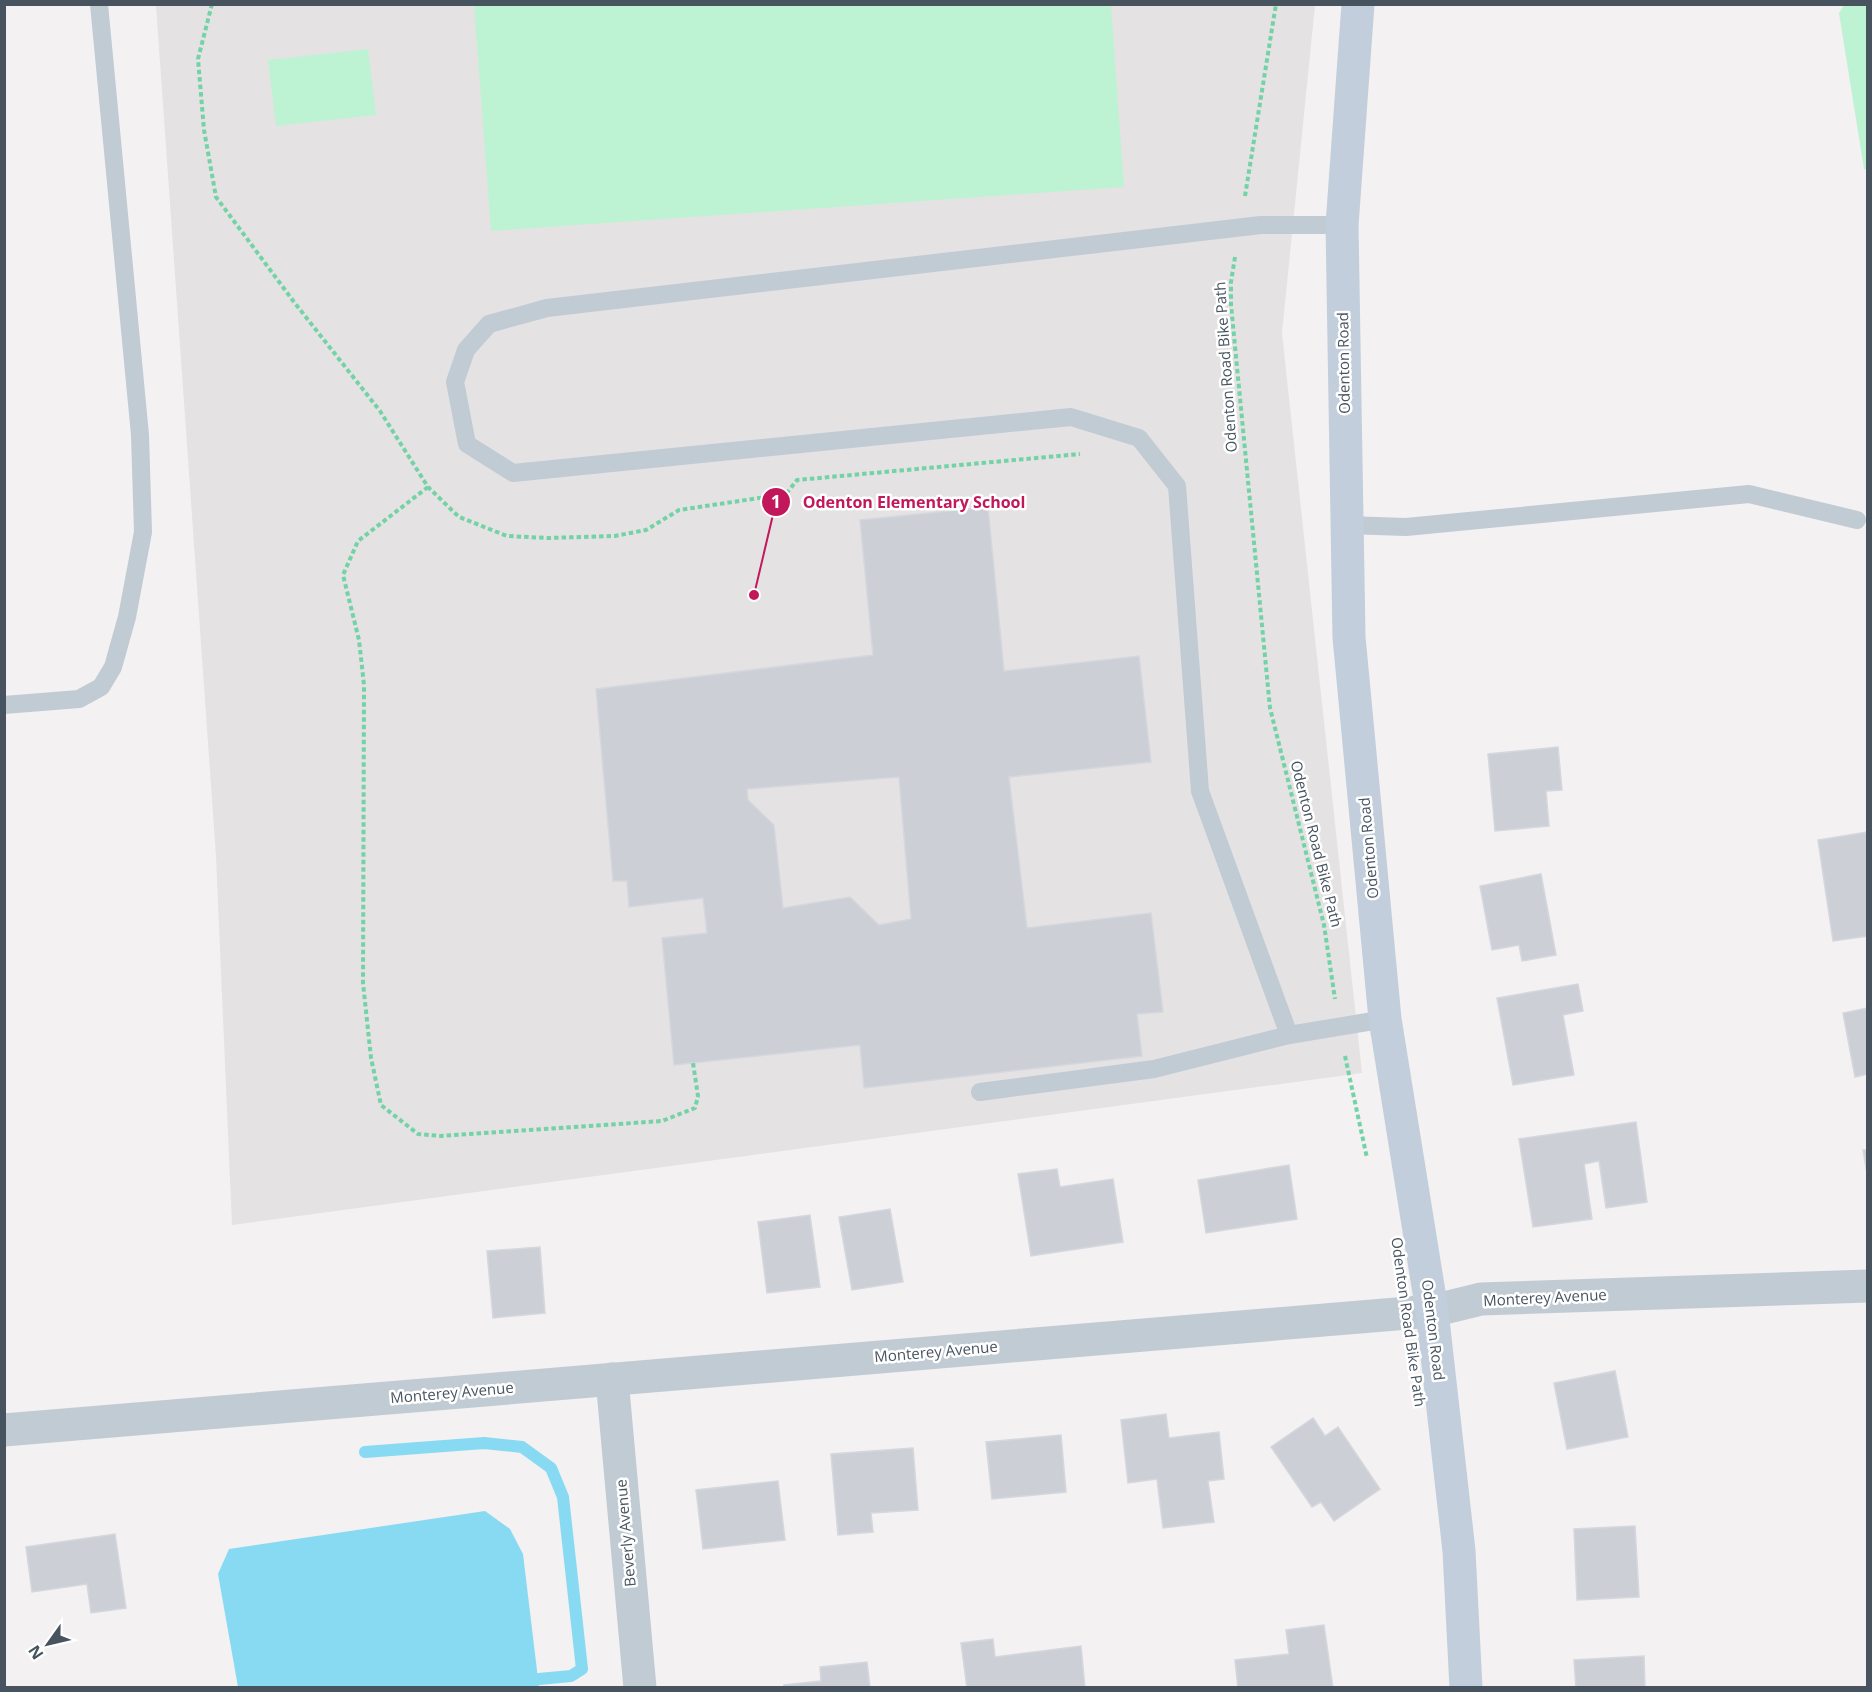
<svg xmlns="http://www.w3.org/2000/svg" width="1872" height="1692" font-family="'Open Sans',sans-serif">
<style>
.education{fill:#e4e2e3}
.green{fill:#bdf3d3}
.water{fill:#88daf2}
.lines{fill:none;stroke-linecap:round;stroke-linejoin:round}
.stream{stroke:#88daf2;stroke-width:12}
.building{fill:#ccd0d6;stroke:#d4d7dd;stroke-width:1.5;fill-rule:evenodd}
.path{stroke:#73d3a6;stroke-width:4;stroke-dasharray:4.5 3;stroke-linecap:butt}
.lane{stroke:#c1cbd3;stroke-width:18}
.street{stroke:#c1cbd3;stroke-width:33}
.secondary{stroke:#c2cedb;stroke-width:33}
.labels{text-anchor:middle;stroke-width:5;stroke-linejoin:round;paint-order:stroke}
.street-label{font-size:15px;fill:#475460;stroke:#fff}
.leader{fill:none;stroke:#c2185b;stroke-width:2}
.callout-dot{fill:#c2185b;stroke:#fff;stroke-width:2}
.mark-label{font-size:18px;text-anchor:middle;font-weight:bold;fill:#fff}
.callout-label{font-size:16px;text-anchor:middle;font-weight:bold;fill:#c2185b;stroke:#fff;stroke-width:5;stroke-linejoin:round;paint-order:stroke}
</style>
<rect width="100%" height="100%" fill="#f3f1f1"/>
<!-- education -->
<polygon class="education" points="156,5 1315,5 1282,333 1362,1073 232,1225 216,856"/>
<!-- green -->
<g class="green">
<polygon points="474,5 1111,5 1124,187 491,231"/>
<polygon points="1844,5 1867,5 1867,170 1864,169 1839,13"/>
<polygon points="368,49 376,115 276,126 268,60"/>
</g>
<!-- water -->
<polygon class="water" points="485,1511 510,1529 523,1554 539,1687 238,1687 218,1574 229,1549"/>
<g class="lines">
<!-- stream -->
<polyline class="stream" points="365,1452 484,1443 522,1447 551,1468 563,1497 582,1669 571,1676 539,1679"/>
</g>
<!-- building -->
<g class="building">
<path d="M988,507l16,164 135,-15 12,106 -142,15 18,151 124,-15 12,99 -26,2 5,42 -278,32 -4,-43 -186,20 -12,-127 45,-5 -4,-35 -74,9 -2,-26h-14l-17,-192 277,-34 -13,-135zM899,777l12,142 -32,6 -29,-28 -67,11 -9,-83 -26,-25 -1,-11z"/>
<polygon points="1558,747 1562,790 1546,791 1549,826 1495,831 1488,754"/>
<polygon points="1868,832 1868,936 1833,941 1818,840"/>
<polygon points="1541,874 1556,955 1522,961 1519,945 1492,950 1480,886"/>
<polygon points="1578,984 1583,1011 1563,1015 1574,1075 1513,1085 1497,998"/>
<polygon points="1868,1008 1868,1074 1855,1077 1843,1013"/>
<polygon points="1636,1122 1647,1202 1606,1208 1599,1161 1584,1164 1592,1219 1533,1227 1519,1139"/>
<polygon points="1863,1150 1868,1150 1868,1179"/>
<polygon points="1289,1165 1297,1219 1206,1233 1198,1180"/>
<polygon points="1057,1169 1060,1187 1113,1179 1123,1242 1031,1256 1018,1174"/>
<polygon points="890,1209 903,1282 852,1290 839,1217"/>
<polygon points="810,1215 820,1287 767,1293 758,1222"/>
<polygon points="540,1247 545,1313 493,1318 487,1251"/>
<polygon points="1615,1371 1628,1437 1567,1449 1554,1383"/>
<polygon points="1166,1414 1169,1438 1219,1432 1224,1479 1208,1481 1214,1522 1163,1528 1157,1479 1128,1483 1121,1420"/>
<polygon points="1313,1418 1325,1436 1338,1427 1380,1489 1334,1521 1321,1502 1312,1507 1271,1447"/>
<polygon points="1061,1435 1066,1492 992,1499 986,1442"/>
<polygon points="913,1448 918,1510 871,1513 873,1532 838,1535 831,1454"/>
<polygon points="778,1481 785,1540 703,1549 696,1490"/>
<polygon points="1635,1526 1639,1597 1577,1600 1574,1529"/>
<polygon points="115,1534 126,1608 91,1613 87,1584 32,1592 26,1547"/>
<polygon points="1324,1625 1333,1688 1238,1688 1235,1660 1289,1654 1286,1630"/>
<polygon points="993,1639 995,1657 1081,1646 1085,1688 967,1688 961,1643"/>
<polygon points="1644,1656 1645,1688 1576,1688 1574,1660"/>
<polygon points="867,1662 870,1688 784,1688 784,1685 821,1681 820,1667"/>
</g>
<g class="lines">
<!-- path -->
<g class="path">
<polyline points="212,4 198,59 204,130 216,197 294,302 380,411 428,487 459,517 507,536 548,538 615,536 646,530 679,510 786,494 797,480 1080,454"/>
<polyline points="1245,196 1276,4"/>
<polyline points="1235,257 1231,282 1231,305 1270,708 1324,925 1335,999"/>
<polyline points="428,487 358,541 343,575 359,640 364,685 363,983 371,1058 381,1105 418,1134 441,1136 662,1121 695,1108 698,1096 693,1063"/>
<polyline points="1345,1056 1367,1158"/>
</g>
<!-- lane -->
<g class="lane">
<polyline points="1347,525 1406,527 1749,494 1857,520"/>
<polyline points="4,705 79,699 101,687 113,667 127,617 143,532 140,435 99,4"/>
<polyline points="1289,1035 1200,791 1177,486 1139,438 1071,417 513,473 467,444 455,382 466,350 489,324 547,308 1261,225 1342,225"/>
<polyline points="980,1092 1154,1069 1289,1035 1385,1019"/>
</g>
<!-- street -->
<g class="street">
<polyline points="612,1379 640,1688"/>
<polyline points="4,1430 1432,1311 1481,1299 1868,1286"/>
</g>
<!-- secondary -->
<polyline class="secondary" points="1358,4 1342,225 1349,637 1385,1019 1432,1311 1459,1551 1466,1688"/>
</g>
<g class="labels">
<!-- street labels -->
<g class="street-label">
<text transform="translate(1344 363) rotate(-91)" y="5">Odenton Road</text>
<text transform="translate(1226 367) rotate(-94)" y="5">Odenton Road Bike Path</text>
<text transform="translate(1316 844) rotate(76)" y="5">Odenton Road Bike Path</text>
<text transform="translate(1369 848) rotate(-95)" y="5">Odenton Road</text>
<text transform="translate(1545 1298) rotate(-3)" y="5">Monterey Avenue</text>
<text transform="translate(1408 1322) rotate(82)" y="5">Odenton Road Bike Path</text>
<text transform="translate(1433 1330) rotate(83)" y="5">Odenton Road</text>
<text transform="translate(936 1352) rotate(-5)" y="5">Monterey Avenue</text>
<text transform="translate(452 1393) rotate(-5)" y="5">Monterey Avenue</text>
<text transform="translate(626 1533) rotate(-95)" y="5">Beverly Avenue</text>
</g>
</g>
<!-- callouts -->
<path class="leader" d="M754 595L776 502"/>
<g class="callout-dot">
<circle cx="754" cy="595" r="6"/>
<circle cx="776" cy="502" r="15"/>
</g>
<g class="mark-label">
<text x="776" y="508">1</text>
</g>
<g class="callout-label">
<text x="914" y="508">Odenton Elementary School</text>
</g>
<!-- border -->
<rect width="1872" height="1692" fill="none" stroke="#475460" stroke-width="12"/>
<!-- north arrow -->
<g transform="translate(48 1644) rotate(236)" stroke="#ffffff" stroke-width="4.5" paint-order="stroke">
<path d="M0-4.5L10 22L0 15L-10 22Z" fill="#475460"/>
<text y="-9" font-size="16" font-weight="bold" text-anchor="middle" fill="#475460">N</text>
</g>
</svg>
